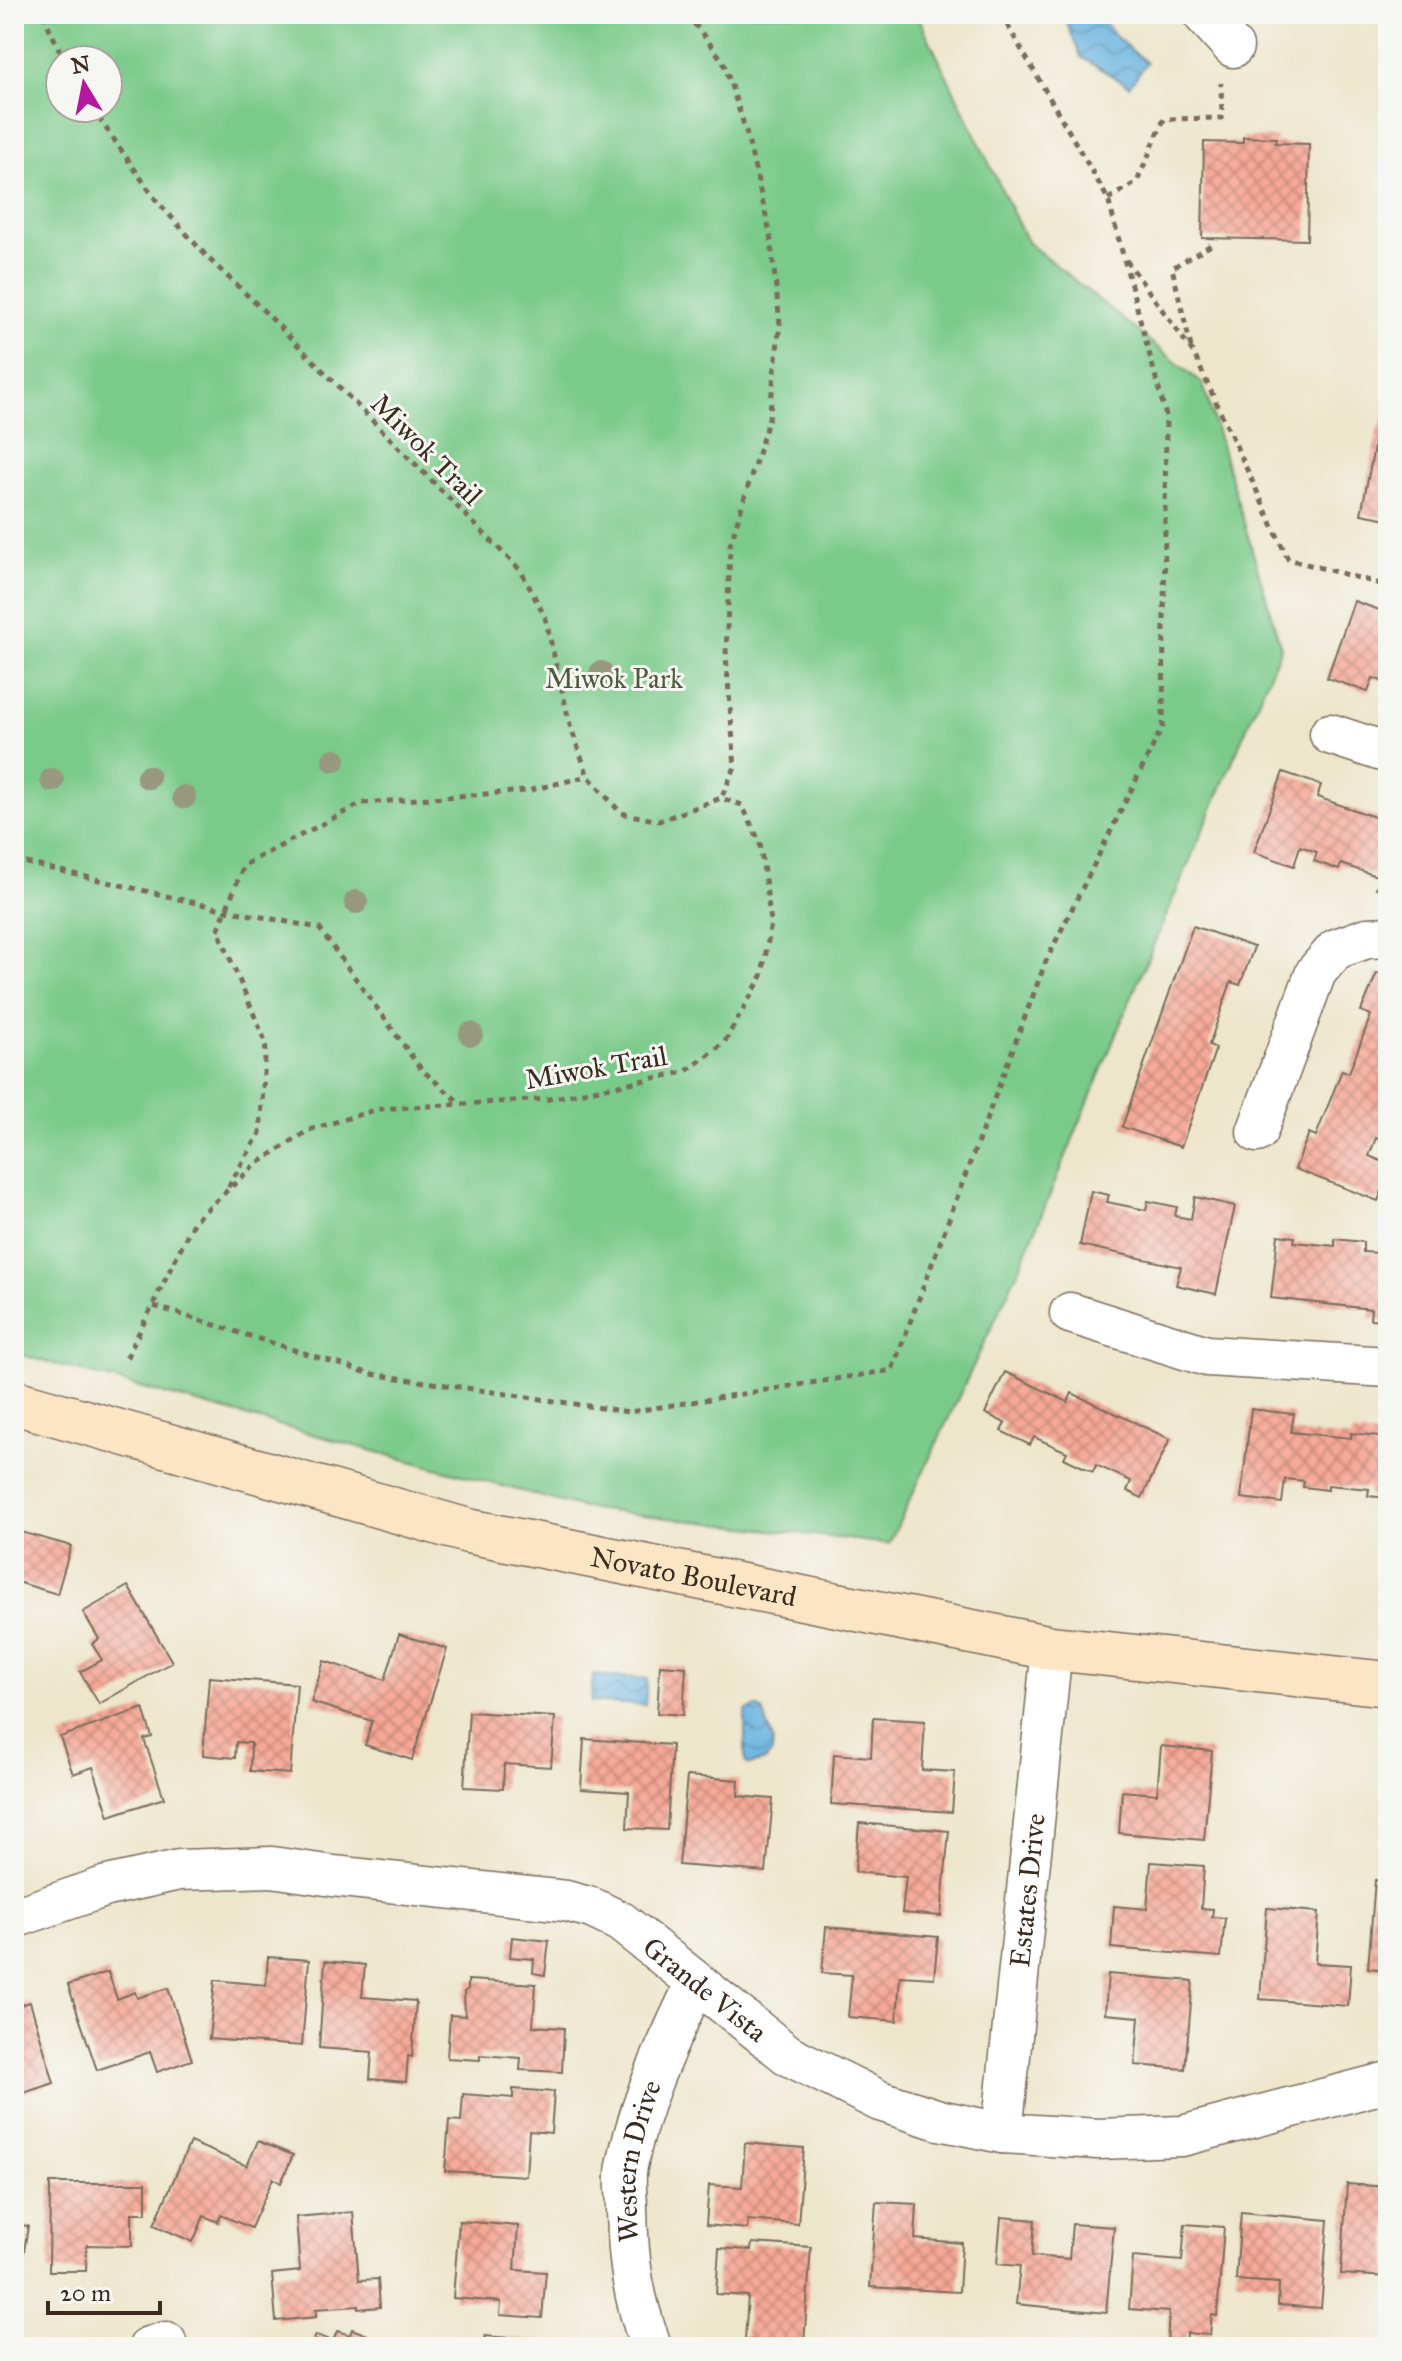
<svg xmlns="http://www.w3.org/2000/svg" width="1402" height="2361" font-family="'IM FELL Great Primer',serif">
<style>
.park{fill:#7aca8a;stroke:#5a7a54;stroke-width:2;fill-rule:evenodd}
.water{fill:url(#water-waves);stroke:#516e7f;stroke-width:2}
.building{fill:url(#building-cross-hatch)}
.lines{fill:none;stroke-linecap:round;stroke-linejoin:round}
.minor-casing{stroke:#7a6c5b;stroke-width:43}
.secondary-casing{stroke:#7a6c5b;stroke-width:47}
.path{stroke:#7a6c5b;stroke-width:5;stroke-dasharray:6 6;stroke-linecap:butt}
.minor{stroke:#fff;stroke-width:40}
.secondary{stroke:#fce5c4;stroke-width:44}
.tree{fill:#96997d}
.labels{text-anchor:middle;stroke-width:6;stroke-linejoin:round;paint-order:stroke}
.street-label{font-size:28px;fill:#3b2a1e;stroke:#f6f6f2}
.park-label{font-size:28px;fill:#4e5a3e;stroke:#f6f6f2}
</style>
<defs>
<pattern id="water-waves" width="16" height="10" patternUnits="userSpaceOnUse" patternTransform="scale(2)"><rect width="16" height="10" fill="#67b3e0"/><path d="M0 5q4-4 8 0t8 0" fill="none" stroke="#5692b5"/></pattern>
<pattern id="building-cross-hatch" width="8" height="8" patternUnits="userSpaceOnUse" patternTransform="scale(2)"><rect width="8" height="8" fill="#f7a998"/><path d="M0 0l8 8M0 8l8-8" fill="none" stroke="#c98a7b"/></pattern>
</defs>
<rect width="100%" height="100%" fill="#f6f6f2"/>
<filter id="ink" filterUnits="userSpaceOnUse"><feTurbulence type="fractalNoise" baseFrequency=".0125" numOctaves="2"/><feDisplacementMap in="SourceGraphic" scale="16" xChannelSelector="R" yChannelSelector="G"/><feConvolveMatrix kernelMatrix="1 2 1 2 8 2 1 2 1" color-interpolation-filters="sRGB"/></filter>
<filter id="wash" filterUnits="userSpaceOnUse"><feTurbulence type="fractalNoise" baseFrequency=".006" numOctaves="4" result="noise"/><feDisplacementMap in="SourceGraphic" scale="32" xChannelSelector="R" yChannelSelector="G"/><feGaussianBlur stdDeviation="1.8" result="paint"/><feColorMatrix in="noise" values="0 0 0 0 0 0 0 0 0 0 0 0 0 0 0 0 0 1.4 0 .05"/><feComposite in="paint" operator="in"/></filter>
<g filter="url(#wash)">
<rect width="100%" height="100%" fill="#eee6cb"/>
<!-- park -->
<path class="park" d="M14,14h903l110,228 176,142 78,264 -140,326 -121,293 -131,277 -306,-36 -569,-155zM60,60h48v48h-48z"/>
<!-- water -->
<g class="water">
<polygon points="1084,14 1098,14 1117,38 1147,63 1129,86 1081,57 1067,24"/>
<polygon points="593,1675 647,1679 645,1705 591,1702"/>
<polygon points="757,1707 763,1711 773,1741 772,1752 765,1761 749,1765 745,1762 745,1716 747,1710"/>
</g>
<g id="blocks">
<!-- building -->
<g class="building">
<polygon points="1243,137 1276,138 1275,143 1309,144 1307,240 1202,238 1204,142 1243,143"/>
<polygon points="1387,398 1388,399 1388,519 1361,514 1378,427 1381,427"/>
<polygon points="1354,601 1388,613 1388,683 1373,678 1368,692 1327,678"/>
<polygon points="1283,772 1321,785 1317,797 1383,820 1381,827 1388,830 1388,892 1376,888 1380,877 1341,864 1339,870 1314,861 1317,852 1300,846 1294,866 1254,852"/>
<polygon points="1193,926 1254,947 1240,985 1231,982 1209,1045 1216,1048 1181,1147 1122,1127"/>
<polygon points="1377,973 1388,977 1388,1099 1383,1111 1388,1113 1388,1123 1381,1140 1376,1138 1369,1156 1388,1164 1388,1175 1378,1201 1295,1169 1309,1133 1316,1136 1342,1070 1349,1073 1371,1015 1361,1011"/>
<polygon points="1091,1191 1109,1195 1107,1202 1146,1210 1148,1201 1177,1207 1175,1216 1191,1219 1195,1197 1235,1206 1216,1294 1176,1285 1181,1267 1080,1245"/>
<polygon points="1382,1230 1388,1230 1388,1320 1370,1319 1371,1309 1271,1298 1278,1235 1295,1237 1294,1242 1335,1246 1335,1239 1363,1242 1363,1252 1379,1253"/>
<polygon points="1005,1372 1068,1402 1072,1393 1170,1439 1142,1498 1127,1491 1131,1481 1096,1465 1093,1472 1064,1458 1067,1452 1034,1437 1030,1445 1001,1431 1005,1423 985,1413"/>
<polygon points="1251,1409 1294,1414 1291,1432 1351,1438 1351,1433 1388,1437 1388,1498 1368,1496 1369,1489 1328,1485 1328,1490 1303,1487 1304,1481 1285,1479 1282,1503 1241,1498"/>
<polygon points="14,1530 71,1546 57,1594 14,1581"/>
<polygon points="128,1586 172,1662 99,1704 80,1672 102,1660 92,1644 99,1639 83,1612"/>
<polygon points="399,1634 447,1649 412,1760 365,1745 372,1721 311,1702 324,1661 385,1680"/>
<polygon points="660,1665 686,1667 683,1715 657,1713"/>
<polygon points="209,1677 297,1684 290,1774 250,1771 251,1743 236,1742 235,1758 203,1755"/>
<polygon points="143,1708 152,1737 144,1739 164,1798 109,1816 93,1767 73,1774 60,1737"/>
<polygon points="469,1712 555,1717 551,1767 504,1764 503,1789 464,1787"/>
<polygon points="873,1718 925,1721 922,1770 955,1772 952,1812 831,1804 834,1754 871,1757"/>
<polygon points="584,1739 672,1745 667,1830 627,1828 629,1792 581,1789"/>
<polygon points="1161,1746 1212,1751 1204,1840 1119,1833 1122,1791 1157,1794"/>
<polygon points="687,1776 739,1780 738,1796 773,1799 766,1872 679,1865"/>
<polygon points="859,1823 949,1831 941,1916 902,1913 906,1877 855,1872"/>
<polygon points="1151,1862 1204,1866 1201,1908 1213,1909 1212,1917 1225,1918 1221,1957 1111,1948 1114,1906 1147,1909"/>
<polygon points="1375,1880 1388,1881 1388,1970 1368,1968"/>
<polygon points="1267,1908 1319,1912 1315,1963 1351,1965 1348,2006 1260,1999"/>
<polygon points="826,1927 938,1937 934,1978 900,1976 897,2021 848,2017 852,1975 822,1973"/>
<polygon points="512,1937 549,1941 545,1975 533,1973 534,1959 510,1957"/>
<polygon points="268,1957 309,1960 302,2046 209,2039 215,1980 266,1985"/>
<polygon points="325,1961 365,1965 362,1997 416,2001 412,2057 408,2056 406,2082 370,2079 372,2052 319,2048"/>
<polygon points="108,1972 117,1999 135,1992 137,1998 168,1988 192,2060 157,2072 150,2052 97,2070 68,1985"/>
<polygon points="1108,1974 1193,1981 1185,2069 1135,2065 1139,2017 1105,2014"/>
<polygon points="468,1980 536,1984 533,2026 564,2028 562,2072 520,2070 521,2058 480,2055 480,2060 447,2058 450,2015 465,2016 464,1992 468,1989"/>
<polygon points="30,2002 54,2083 14,2096 14,2007"/>
<polygon points="513,2089 554,2092 551,2133 529,2131 526,2176 445,2171 449,2120 461,2121 463,2094 513,2098"/>
<polygon points="258,2141 293,2155 281,2183 273,2178 251,2228 221,2215 218,2222 204,2216 193,2242 154,2225 190,2142 247,2166"/>
<polygon points="745,2143 804,2148 798,2224 748,2220 747,2229 706,2225 709,2185 742,2187"/>
<polygon points="50,2183 146,2183 146,2213 132,2213 132,2246 87,2245 86,2271 49,2271"/>
<polygon points="1347,2184 1388,2187 1388,2277 1341,2274"/>
<polygon points="876,2202 917,2204 915,2239 962,2243 959,2292 870,2287"/>
<polygon points="353,2212 359,2280 378,2279 380,2307 358,2309 358,2306 316,2309 316,2317 276,2321 272,2274 300,2271 296,2217"/>
<polygon points="1241,2212 1328,2220 1321,2308 1278,2305 1279,2283 1236,2280"/>
<polygon points="1001,2217 1035,2220 1032,2256 1069,2259 1072,2224 1114,2227 1106,2313 1016,2304 1020,2266 997,2264"/>
<polygon points="459,2221 518,2226 515,2270 546,2272 542,2318 500,2315 501,2302 453,2298"/>
<polygon points="14,2224 28,2226 19,2282 14,2281"/>
<polygon points="1185,2224 1224,2227 1217,2316 1212,2315 1210,2335 1187,2333 1186,2346 1167,2344 1169,2312 1129,2309 1133,2257 1182,2261"/>
<polygon points="752,2243 811,2247 804,2344 745,2340 748,2296 716,2294 719,2248 751,2250"/>
<polygon points="352,2329 380,2340 377,2347 311,2347 316,2335 333,2341 337,2331 350,2335"/>
<polygon points="485,2336 545,2341 544,2347 485,2347"/>
</g>
</g>
</g>
<g filter="url(#ink)">
<use href="#blocks" fill-opacity="0" stroke="#7a6c5b" stroke-width="2"/>
<g class="lines">
<defs>
<g id="minor">
<polyline points="1203,14 1233,47"/>
<polyline points="1330,734 1388,753"/>
<polyline points="1257,1132 1316,972 1336,949 1367,938 1388,937"/>
<polyline points="1070,1313 1207,1356 1388,1367"/>
<path id="s1" d="M14,1918l93,-32 72,-16 93,-3 61,9 233,25 26,7 29,14 167,133 92,46 59,19 63,13 96,6 84,-3 206,-54"/>
<path id="s2" d="M1002,2133l50,-485"/>
<polyline points="149,2347 166,2342"/>
<path id="s3" d="M651,2347c-18,-51 -23,-84 -24,-138 0,-14 -3,-29 0,-43 12,-64 41,-124 69,-183"/>
</g>
<g id="secondary">
<path id="s4" d="M14,1402l454,129 584,117 336,36"/>
</g>
</defs>
<!-- minor casing -->
<use href="#minor" class="minor-casing"/>
<!-- secondary casing -->
<use href="#secondary" class="secondary-casing"/>
<!-- path -->
<g class="path">
<polyline points="43,14 64,60"/>
<polyline points="687,14 723,61 746,131 770,233 780,324 769,418 730,545 726,656 735,767 721,798"/>
<polyline points="92,108 156,200 209,259 264,311 521,571 545,617 570,725 588,776 621,813 659,821 721,798 742,805 760,843 771,923 762,976 724,1043 685,1072 549,1099 378,1109 309,1130 255,1165 194,1221 124,1363"/>
<polyline points="1108,199 1137,182 1164,119 1222,118 1221,83"/>
<polyline points="1126,260 1193,352 1288,559 1388,586"/>
<polyline points="1191,347 1172,268 1211,245"/>
<polyline points="14,860 226,910 319,928 421,1069 460,1103"/>
<polyline points="228,1187 260,1133 266,1043 218,930 244,865 362,803 527,791 588,776"/>
<polyline points="154,1306 371,1374 629,1412 892,1370 1046,961 1163,726 1166,416 1108,199 1001,14"/>
</g>
<!-- minor -->
<use href="#minor" class="minor"/>
<!-- secondary -->
<use href="#secondary" class="secondary"/>
</g>
<!-- trees -->
<g class="tree">
<circle cx="601" cy="673" r="12"/>
<circle cx="334" cy="760" r="12"/>
<circle cx="148" cy="777" r="12"/>
<circle cx="52" cy="780" r="12"/>
<circle cx="184" cy="797" r="12"/>
<circle cx="356" cy="902" r="12"/>
<circle cx="471" cy="1034" r="12"/>
</g>
</g>
<g class="labels">
<!-- street labels -->
<g class="street-label">
<text transform="translate(427 449) rotate(45)" y="10">Miwok Trail</text>
<text transform="translate(596 1067) rotate(-10)" y="10">Miwok Trail</text>
<text dy="10" stroke="none"><textPath href="#s4" startOffset="702">Novato Boulevard</textPath></text>
<text dy="10" stroke="none"><textPath href="#s2" startOffset="244">Estates Drive</textPath></text>
<text dy="10" stroke="none"><textPath href="#s1" startOffset="728">Grande Vista</textPath></text>
<text dy="10" stroke="none"><textPath href="#s3" startOffset="190">Western Drive</textPath></text>
</g>
<!-- park labels -->
<g class="park-label">
<text x="614" y="688">Miwok Park</text>
</g>
</g>
<!-- margin -->
<rect width="1402" height="2361" fill="none" stroke="#f6f6f2" stroke-width="48"/>
<!-- north arrow -->
<g transform="translate(84 84) rotate(350)"><circle r="38" fill="#f6f6f2" stroke="#aba49d" stroke-width="2"/>
<path d="M0-6L14 30L0 20L-14 30Z" fill="#b5179e"/>
<text y="-12" font-size="22" font-weight="bold" text-anchor="middle" fill="#3b2a1e">N</text>
</g>
<!-- scale -->
<path d="M48 2301v12h112v-12" fill="none" stroke="#3b2a1e" stroke-width="4"/>
<text x="60" y="2301" font-size="24" fill="#3b2a1e" stroke="#f6f6f2" stroke-width="6" paint-order="stroke">20 m</text>
</svg>
